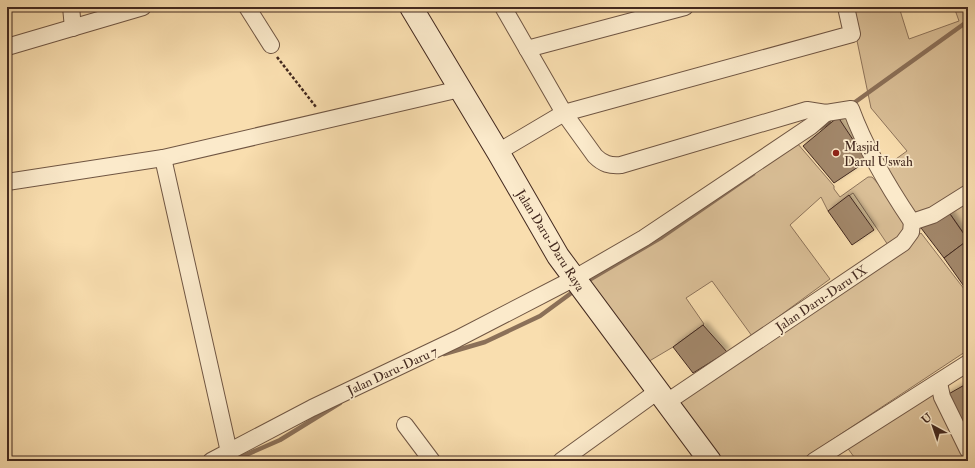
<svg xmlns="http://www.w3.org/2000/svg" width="975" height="468" font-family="'IM FELL Double Pica',serif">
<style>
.green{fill:#dabf97;stroke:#8e745b}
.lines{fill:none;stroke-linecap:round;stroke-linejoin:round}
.stream{stroke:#8b7058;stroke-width:4.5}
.building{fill:#a2876a;stroke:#43291f;filter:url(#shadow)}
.street-casing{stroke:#705643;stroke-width:18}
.secondary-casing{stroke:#43291f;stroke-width:24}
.path{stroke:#43291f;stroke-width:2.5;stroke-dasharray:3 2;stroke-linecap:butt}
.street{stroke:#fbeacb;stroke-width:16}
.secondary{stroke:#fbeacb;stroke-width:22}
.poi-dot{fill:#8f2418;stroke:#fbeacb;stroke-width:1.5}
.labels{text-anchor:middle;stroke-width:3.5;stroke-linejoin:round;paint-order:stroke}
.poi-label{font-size:13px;fill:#43291f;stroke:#fbeacb;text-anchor:start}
.street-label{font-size:13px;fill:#43291f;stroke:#fbeacb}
</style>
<defs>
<filter id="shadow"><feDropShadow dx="3.5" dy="-3.5" stdDeviation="2" flood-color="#0004"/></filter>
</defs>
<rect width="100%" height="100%" fill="#f9deaf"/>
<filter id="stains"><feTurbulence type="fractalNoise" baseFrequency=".005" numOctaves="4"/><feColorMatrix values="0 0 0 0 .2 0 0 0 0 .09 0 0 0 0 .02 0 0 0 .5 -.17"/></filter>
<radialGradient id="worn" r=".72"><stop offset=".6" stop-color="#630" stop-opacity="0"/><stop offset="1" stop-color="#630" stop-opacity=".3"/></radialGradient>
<!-- green -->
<g class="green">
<polygon points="850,7 899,7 909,39 959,21 954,7 968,7 968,189 919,217 882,169 907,151 871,108"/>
<polygon points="797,143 834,186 834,189 840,197 868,177 872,177 894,201 909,227 888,245 853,193 828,211 821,197 790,225 830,279 752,336 712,281 686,298 704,324 703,325 673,347 646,363 585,280"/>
<polygon points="968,198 968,239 948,211"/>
<polygon points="921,233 968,294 968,350 800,461 723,461 677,401"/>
<polygon points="931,392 935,394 965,461 857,461 846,446"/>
</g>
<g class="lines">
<!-- stream -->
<g class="stream">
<polyline points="851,105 968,21"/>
<polyline points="820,128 829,122"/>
<polyline points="589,280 662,237 753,174"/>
<polyline points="444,354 485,342 540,316 570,294"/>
<polyline points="232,461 280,440 340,403"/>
</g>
</g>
<!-- building -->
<g class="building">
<polygon points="838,117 867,161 834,183 803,146"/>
<polygon points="849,195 874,230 852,245 828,211"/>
<polygon points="948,211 968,240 944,258 918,224"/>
<polygon points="968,240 968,292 944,258"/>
<polygon points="703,325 727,352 693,373 673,347"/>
<polygon points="968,383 968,428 962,431 945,396"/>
</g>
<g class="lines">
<defs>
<g id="street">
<polyline points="71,7 73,28"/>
<polyline points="247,7 271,45"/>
<path d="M503,7l61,106 31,43c8,8 15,10 26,9l186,-55 19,3 25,-4c14,38 38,79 61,113"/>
<polyline points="7,47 143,7"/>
<polyline points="527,49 685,7"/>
<polyline points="498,152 564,113 852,34 846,7"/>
<polyline points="163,158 229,452"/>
<polyline points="7,182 163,158 460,89"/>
<polyline points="912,222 933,215 968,193"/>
<polyline points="939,383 942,397 968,450"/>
<polyline points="667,402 903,243 911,232 912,222"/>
<polyline points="405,425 432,461"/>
<polyline points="211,461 312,408 457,339 573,279 644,238 811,126 826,113"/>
<polyline points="561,461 658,391"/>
<polyline points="814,461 968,363"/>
</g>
<polyline id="secondary" points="411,7 498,152 558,256 710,461"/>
</defs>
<!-- street casing -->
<use href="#street" class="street-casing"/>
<!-- secondary casing -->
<use href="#secondary" class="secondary-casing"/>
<!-- path -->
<polyline class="path" points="277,57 316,107"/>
<!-- street -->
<use href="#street" class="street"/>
<!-- secondary -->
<use href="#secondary" class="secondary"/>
</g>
<!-- markers -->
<circle class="poi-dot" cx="836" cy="153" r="4"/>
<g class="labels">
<!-- poi labels -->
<g class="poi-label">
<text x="844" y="151">Masjid<tspan x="844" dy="15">Darul Uswah</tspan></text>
</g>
<!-- street labels -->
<g class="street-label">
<text transform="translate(551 240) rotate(58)" y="5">Jalan Daru-Daru Raya</text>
<text transform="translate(821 298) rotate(-34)" y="5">Jalan Daru-Daru IX</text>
<text transform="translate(392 370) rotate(-25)" y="5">Jalan Daru-Daru 7</text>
</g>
</g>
<!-- margin -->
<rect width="975" height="468" fill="none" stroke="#f9deaf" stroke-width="24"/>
<rect x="8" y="8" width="959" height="452" fill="none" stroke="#43291f" stroke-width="2"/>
<rect x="12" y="12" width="951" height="444" fill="none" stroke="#43291f"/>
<!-- north arrow -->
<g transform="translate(933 426) rotate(320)" stroke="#fbeacb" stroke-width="3" paint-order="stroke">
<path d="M0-3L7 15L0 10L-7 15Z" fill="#43291f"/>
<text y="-6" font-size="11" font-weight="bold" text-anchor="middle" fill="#43291f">U</text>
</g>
<rect width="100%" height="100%" filter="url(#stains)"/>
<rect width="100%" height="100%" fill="url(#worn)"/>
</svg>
